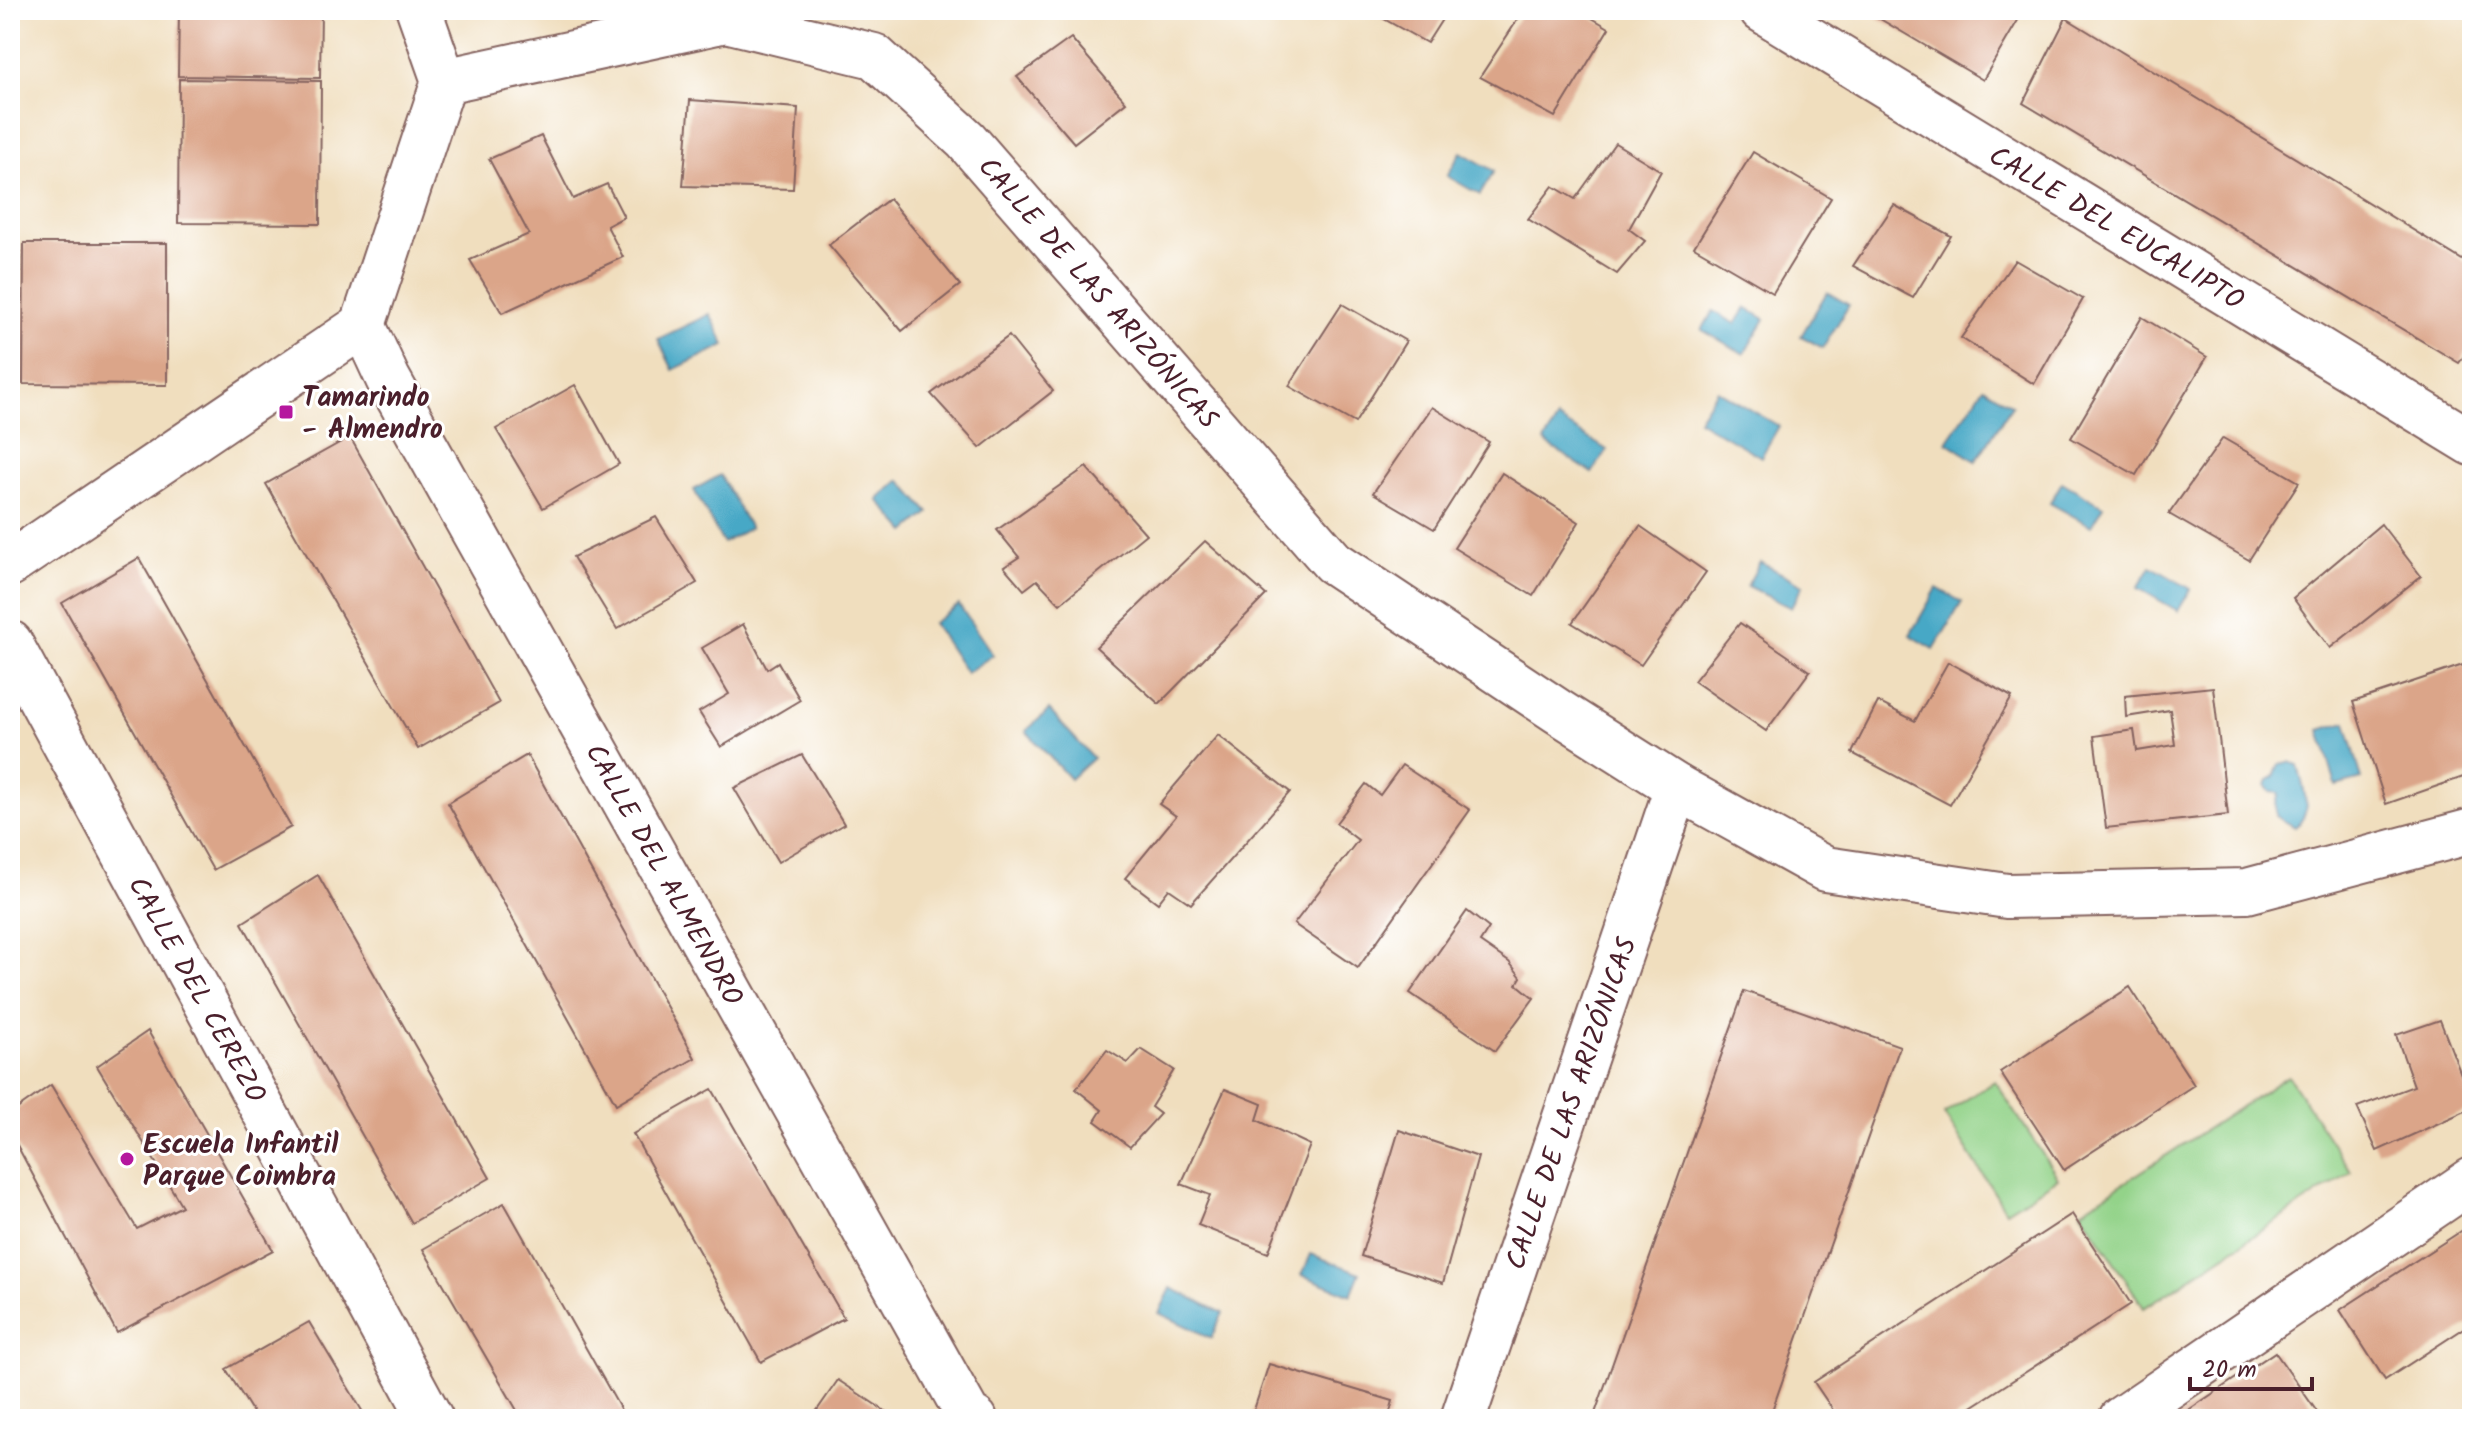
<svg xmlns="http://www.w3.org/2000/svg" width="2482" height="1429" font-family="Kalam,sans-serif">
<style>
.green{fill:#93d389;stroke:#6e795a;stroke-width:2}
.water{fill:#46a8c6;stroke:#486478;stroke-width:2}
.building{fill:#dba589}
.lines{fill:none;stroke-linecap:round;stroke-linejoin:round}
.street-casing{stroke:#84625e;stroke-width:48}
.street{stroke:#fff;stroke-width:44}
.poi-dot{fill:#b5179e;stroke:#fff;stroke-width:3}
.labels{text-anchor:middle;stroke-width:6;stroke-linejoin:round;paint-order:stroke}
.street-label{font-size:28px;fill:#4a1f2b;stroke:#fff}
.poi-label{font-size:28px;font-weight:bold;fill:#4a1f2b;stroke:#fff;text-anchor:start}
</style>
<rect width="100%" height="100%" fill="#fff"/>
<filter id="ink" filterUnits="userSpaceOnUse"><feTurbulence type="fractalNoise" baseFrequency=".0125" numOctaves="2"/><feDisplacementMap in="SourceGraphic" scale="16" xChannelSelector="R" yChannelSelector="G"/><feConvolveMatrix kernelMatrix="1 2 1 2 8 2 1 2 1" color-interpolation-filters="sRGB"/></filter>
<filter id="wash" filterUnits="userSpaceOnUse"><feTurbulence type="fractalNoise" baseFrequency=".006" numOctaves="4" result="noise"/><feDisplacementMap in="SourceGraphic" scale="32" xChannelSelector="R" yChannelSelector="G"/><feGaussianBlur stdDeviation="1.8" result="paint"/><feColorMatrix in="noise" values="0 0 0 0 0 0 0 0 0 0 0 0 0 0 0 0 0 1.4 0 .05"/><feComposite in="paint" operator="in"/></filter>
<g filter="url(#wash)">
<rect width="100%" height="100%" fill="#f0debe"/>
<!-- green -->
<g class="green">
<polygon points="2288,1076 2351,1172 2144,1308 2081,1211"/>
<polygon points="1995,1081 2058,1178 2006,1211 1944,1114"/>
</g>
<!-- water -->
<g class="water">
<polygon points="1461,152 1494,171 1480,195 1447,176"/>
<polygon points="1827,292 1849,305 1823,348 1801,336"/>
<polygon points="1746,308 1765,319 1744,354 1702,330 1713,311 1736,324"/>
<polygon points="710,314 725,345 673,370 658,339"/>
<polygon points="1984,387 2012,405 1976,461 1947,442"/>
<polygon points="1717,390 1779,426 1761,457 1698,420"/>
<polygon points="1558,419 1607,450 1592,473 1544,442"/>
<polygon points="720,475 750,528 723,543 694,490"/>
<polygon points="900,480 929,513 906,532 878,500"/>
<polygon points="2062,482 2103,506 2091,526 2050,503"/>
<polygon points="1760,562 1803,585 1791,608 1747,586"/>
<polygon points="2151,566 2191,589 2178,611 2138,588"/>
<polygon points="1937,588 1962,602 1934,649 1910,635"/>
<polygon points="959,605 993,655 966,673 933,623"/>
<polygon points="1049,710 1093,758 1070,779 1026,731"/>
<polygon points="2346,722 2362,779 2336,786 2320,730"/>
<path d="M2289,762l9,3c4,21 17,48 -3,62l-19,-11v-12l3,-11 -9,-1 -4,-6 2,-6 6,-3 5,-13z"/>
<polygon points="1311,1254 1360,1273 1351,1295 1302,1275"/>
<polygon points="1171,1288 1223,1313 1211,1338 1159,1313"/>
</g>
<g id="blocks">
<!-- building -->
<g class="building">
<polygon points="179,10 321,10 320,78 178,76"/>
<polygon points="1368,10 1448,10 1427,43"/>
<polygon points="1524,10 1578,10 1609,28 1555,117 1480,77"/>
<polygon points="1865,10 2024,10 1983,80"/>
<polygon points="2066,18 2472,266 2472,345 2459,363 2023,103"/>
<polygon points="1071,38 1126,102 1074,143 1017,77"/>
<polygon points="179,79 321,81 320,224 178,223"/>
<polygon points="690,100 798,108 793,189 683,186"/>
<polygon points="541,136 573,199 607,184 624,217 607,226 623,257 502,313 470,260 529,234 489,159"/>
<polygon points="1615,143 1661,171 1629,229 1645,241 1617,274 1528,219 1553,186 1575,199"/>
<polygon points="1753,152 1831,198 1773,293 1694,247"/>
<polygon points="889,199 960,285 902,331 829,245"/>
<polygon points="1894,205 1951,236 1913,298 1853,266"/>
<polygon points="24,243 167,243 167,385 23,384"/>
<polygon points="10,244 20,244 19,385 10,385"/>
<polygon points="2015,260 2083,299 2034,384 1961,338"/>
<polygon points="1342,304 1406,341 1355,423 1289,386"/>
<polygon points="2142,317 2207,357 2136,475 2071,438"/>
<polygon points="1009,336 1053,391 980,448 931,394"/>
<polygon points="575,385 619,464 543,508 496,429"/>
<polygon points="1432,407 1489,442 1434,529 1373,493"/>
<polygon points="350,437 499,703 418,749 266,484"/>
<polygon points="2223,438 2299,482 2249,560 2169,514"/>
<polygon points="1086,467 1146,534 1060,604 1037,580 1024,590 1004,567 1019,557 997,530"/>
<polygon points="1502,473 1579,522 1533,596 1454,548"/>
<polygon points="656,517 697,583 617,629 573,557"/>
<polygon points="2381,524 2421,576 2330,648 2293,598"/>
<polygon points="1640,526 1706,572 1641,665 1572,623"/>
<polygon points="1205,541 1266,595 1159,704 1096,647"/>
<polygon points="139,558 291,827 213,870 62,603"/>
<polygon points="1740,623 1810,671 1766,731 1694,681"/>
<polygon points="743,624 767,669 778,662 800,700 721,747 699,712 729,694 702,648"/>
<polygon points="1948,662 2012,697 1950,805 1852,753 1878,702 1915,721"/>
<polygon points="2472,662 2472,774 2386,804 2353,702"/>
<polygon points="2213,687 2228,815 2106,828 2094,736 2134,730 2137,751 2175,745 2170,710 2126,717 2125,696"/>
<polygon points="1218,735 1290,792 1191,904 1169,889 1158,903 1125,878 1176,816 1159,804"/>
<polygon points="527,755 695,1058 616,1104 448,803"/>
<polygon points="802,755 844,824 778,862 734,788"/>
<polygon points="1402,765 1470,810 1358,968 1294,924 1358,840 1336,823 1366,784 1380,795"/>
<polygon points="318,875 490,1178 412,1223 242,923"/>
<polygon points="1467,911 1489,928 1480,942 1509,962 1521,977 1517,984 1534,998 1495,1051 1410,993"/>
<polygon points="2130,987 2194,1085 2064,1170 2000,1072"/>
<polygon points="1744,991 1900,1046 1769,1419 1593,1419"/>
<polygon points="2440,1020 2472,1103 2472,1108 2377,1151 2357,1107 2414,1086 2396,1035"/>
<polygon points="148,1031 273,1250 117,1333 10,1132 10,1114 51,1085 137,1229 182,1206 97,1066"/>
<polygon points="1141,1049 1174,1070 1151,1107 1160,1114 1130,1147 1095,1121 1102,1110 1076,1089 1107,1050 1128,1063"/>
<polygon points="712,1089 844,1318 761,1362 633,1134"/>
<polygon points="1225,1089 1262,1104 1257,1120 1310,1145 1268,1253 1198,1225 1210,1195 1181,1184"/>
<polygon points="1399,1130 1478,1157 1443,1283 1361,1256"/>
<polygon points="504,1203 626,1419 522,1419 423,1249"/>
<polygon points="2072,1214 2131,1304 1953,1419 1839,1419 1814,1382"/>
<polygon points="2472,1224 2472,1323 2385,1380 2340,1310"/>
<polygon points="309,1322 367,1419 257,1419 226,1369"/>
<polygon points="2275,1352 2322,1419 2175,1419"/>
<polygon points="1269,1364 1393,1401 1388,1419 1251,1419"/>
<polygon points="838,1380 897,1419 811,1419"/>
</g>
</g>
</g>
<g filter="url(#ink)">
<use href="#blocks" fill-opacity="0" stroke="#84625e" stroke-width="2"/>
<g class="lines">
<defs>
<g id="street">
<polyline points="1762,10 2472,443"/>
<polyline points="444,81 726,20 874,56 966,140 1333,562 1559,712 1677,787 1825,869 2007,896 2247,891 2472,831"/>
<polyline points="363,325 388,379 968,1415 975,1419"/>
<polyline points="10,564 363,325 444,81 419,10"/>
<polyline points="10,643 431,1419"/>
<polyline points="1463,1419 1677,787"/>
<polyline points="2121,1419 2472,1180"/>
</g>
</defs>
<!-- street casing -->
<use href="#street" class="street-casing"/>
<!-- street -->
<use href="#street" class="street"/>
</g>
</g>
<!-- markers -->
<g class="poi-dot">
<rect x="278" y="404" width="16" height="16" rx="4"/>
<circle cx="127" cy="1159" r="8"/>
</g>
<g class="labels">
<!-- street labels -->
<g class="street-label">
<text transform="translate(2117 227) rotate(31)" y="10">CALLE DEL EUCALIPTO</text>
<text transform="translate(1099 292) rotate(49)" y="10">CALLE DE LAS ARIZÓNICAS</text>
<text transform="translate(665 874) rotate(61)" y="10">CALLE DEL ALMENDRO</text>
<text transform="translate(198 989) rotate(61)" y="10">CALLE DEL CEREZO</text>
<text transform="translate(1570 1103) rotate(-71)" y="10">CALLE DE LAS ARIZÓNICAS</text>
</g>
<!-- poi labels -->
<g class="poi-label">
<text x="302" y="406">Tamarindo<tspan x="302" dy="32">- Almendro</tspan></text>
<text x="143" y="1153">Escuela Infantil<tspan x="143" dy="32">Parque Coimbra</tspan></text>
</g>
</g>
<!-- margin -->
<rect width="2482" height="1429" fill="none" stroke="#fff" stroke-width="40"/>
<!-- scale -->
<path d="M2190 1377v12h122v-12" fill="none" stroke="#4a1f2b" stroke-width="4"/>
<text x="2202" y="1377" font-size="24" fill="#4a1f2b" stroke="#ffffff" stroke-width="6" paint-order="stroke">20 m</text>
</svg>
